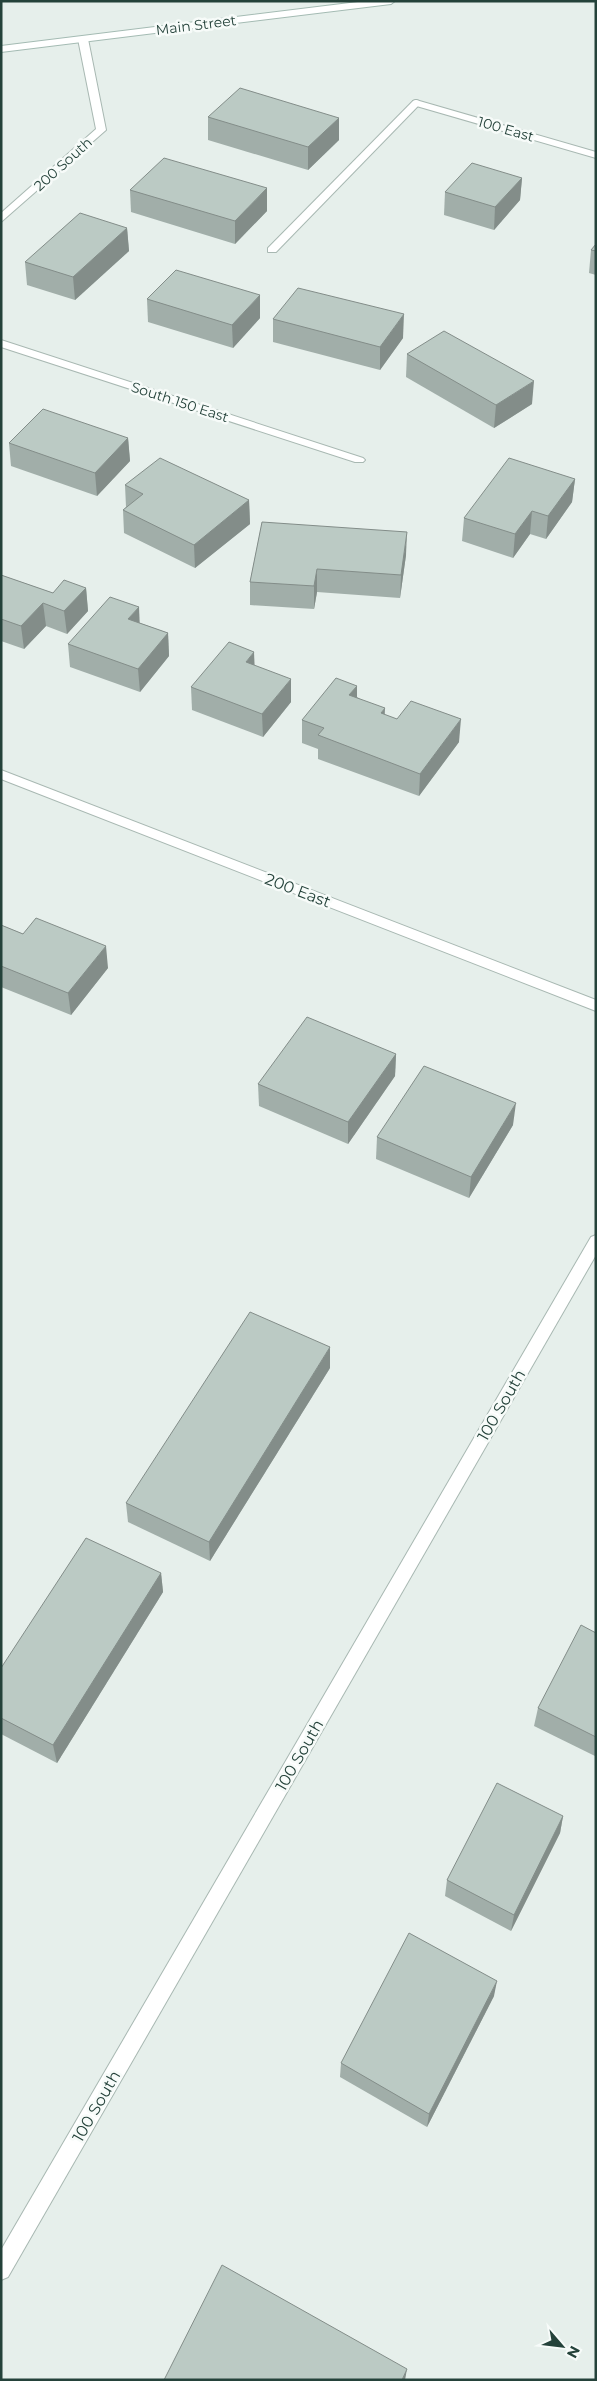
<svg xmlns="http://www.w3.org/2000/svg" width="597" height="2381" font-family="Montserrat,sans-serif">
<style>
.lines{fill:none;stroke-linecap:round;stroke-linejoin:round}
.lane-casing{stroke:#a8b8b2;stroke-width:2}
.street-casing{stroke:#a8b8b2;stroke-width:2}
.secondary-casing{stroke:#a4bbb3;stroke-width:2}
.lane{fill:#fff;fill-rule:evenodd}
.street{fill:#fff;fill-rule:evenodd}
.secondary{fill:#fff;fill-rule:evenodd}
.wall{fill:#a1aea9}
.shaded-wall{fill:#838d89}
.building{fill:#bbcac4;stroke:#838d89}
.labels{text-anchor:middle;stroke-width:5;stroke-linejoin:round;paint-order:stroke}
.far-street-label{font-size:14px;fill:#24423a;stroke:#f7fbf9}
.street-label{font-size:16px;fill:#24423a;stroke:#f7fbf9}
</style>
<rect width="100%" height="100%" fill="#e6efeb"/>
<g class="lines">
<defs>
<polygon id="lane" points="416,100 419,101 419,105 276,252 268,252 268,248 413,101"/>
<g id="street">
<polygon points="83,36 88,39 106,130 1,222 1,213 96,129 78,39"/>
<polygon points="416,100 596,152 596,158 413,105 413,101"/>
<polygon points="1,340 363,458 365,460 363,462 355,462 1,347"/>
<polygon points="1,770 596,1000 596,1011 1,779"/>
<polygon points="596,1235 596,1255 8,2277 1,2280 1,2250 591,1237"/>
</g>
<polygon id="secondary" points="366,1 395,1 391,4 1,52 1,46"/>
</defs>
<!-- lane casing -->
<use href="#lane" class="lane-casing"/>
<!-- street casing -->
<use href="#street" class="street-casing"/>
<!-- secondary casing -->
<use href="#secondary" class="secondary-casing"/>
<!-- lane -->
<use href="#lane" class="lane"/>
<!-- street -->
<use href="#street" class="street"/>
<!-- secondary -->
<use href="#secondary" class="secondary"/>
</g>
<!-- wall -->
<g class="wall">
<polygon points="208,117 339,118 339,140 308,170 208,140"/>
<polygon points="522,178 520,200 494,230 444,215 445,192"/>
<polygon points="130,190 267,211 235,244 131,212"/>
<polygon points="127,228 129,251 75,300 27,285 25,262"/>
<polygon points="596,244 596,275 589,273 591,250"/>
<polygon points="147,299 260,318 233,348 148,322"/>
<polygon points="273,319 403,338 380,370 273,342"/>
<polygon points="407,354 532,404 494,428 406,377"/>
<polygon points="128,438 130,461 97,496 11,466 9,443"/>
<polygon points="575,479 572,502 546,539 530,534 513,558 462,541 464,518"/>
<polygon points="125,485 249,500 250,524 195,568 124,533 123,510 126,507"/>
<polygon points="262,522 406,555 400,598 317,592 314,609 250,605 250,582"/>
<polygon points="1,575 53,593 86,588 88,611 67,634 46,626 24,649 1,641"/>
<polygon points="140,623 168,633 169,656 140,692 70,667 68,644"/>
<polygon points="357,686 357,697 385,715 459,742 419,796 318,759 318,749 302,743 302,720"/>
<polygon points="191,687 291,702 263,737 192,710"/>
<polygon points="1,925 108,968 71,1015 1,987"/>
<polygon points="396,1054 395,1076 348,1144 259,1106 258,1084"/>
<polygon points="513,1125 469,1198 376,1159 377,1137"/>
<polygon points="330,1368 210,1561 128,1522 126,1503"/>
<polygon points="161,1573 163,1592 57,1763 1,1734 1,1668"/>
<polygon points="596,1633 596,1756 595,1756 534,1726 538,1708"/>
<polygon points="563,1816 560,1833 511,1931 445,1896 447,1880"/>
<polygon points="494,1996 427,2127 340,2077 341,2063"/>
</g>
<!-- shaded-wall -->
<g class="shaded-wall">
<polygon points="339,118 339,140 308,170 308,147"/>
<polygon points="522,178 520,200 494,230 495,207"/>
<polygon points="267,188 267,211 235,244 235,221"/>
<polygon points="127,228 129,251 75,300 73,277"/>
<polygon points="260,295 260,318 233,348 232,325"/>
<polygon points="404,314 403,338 380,370 380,347"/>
<polygon points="534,381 532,404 494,428 496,405"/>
<polygon points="128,438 130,461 97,496 95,473"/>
<polygon points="575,479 572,502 546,539 548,516"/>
<polygon points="249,500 250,524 195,568 194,545"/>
<polygon points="532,511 530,534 513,558 515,534"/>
<polygon points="407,532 406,555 400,598 401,575"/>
<polygon points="317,569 317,592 314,609 314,586"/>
<polygon points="86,588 88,611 67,634 64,611"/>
<polygon points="43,603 46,626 24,649 21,626"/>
<polygon points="139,607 140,630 128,619"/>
<polygon points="168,633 169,656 140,692 138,669"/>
<polygon points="254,652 255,675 246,662"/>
<polygon points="291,679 291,702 263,737 262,714"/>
<polygon points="357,686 357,709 349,695"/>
<polygon points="385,708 384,731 381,713"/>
<polygon points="461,719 459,742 419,796 420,774"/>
<polygon points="106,946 108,968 71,1015 68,993"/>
<polygon points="396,1054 395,1076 348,1144 348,1122"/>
<polygon points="516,1103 513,1125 469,1198 471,1177"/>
<polygon points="330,1347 330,1368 210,1561 209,1542"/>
<polygon points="161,1573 163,1592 57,1763 53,1745"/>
<polygon points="563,1816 560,1833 511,1931 514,1915"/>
<polygon points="497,1981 494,1996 427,2127 429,2114"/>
<polygon points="407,2369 405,2380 402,2380"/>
</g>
<!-- building -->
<g class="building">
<polygon points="240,88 339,118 308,147 208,117"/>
<polygon points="164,158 267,188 235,221 130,190"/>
<polygon points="472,163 522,178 495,207 445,192"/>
<polygon points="80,213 127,228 73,277 25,262"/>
<polygon points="596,244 596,251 591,250"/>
<polygon points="176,270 260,295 232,325 147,299"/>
<polygon points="298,288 404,314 380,347 273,319"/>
<polygon points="444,331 534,381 496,405 407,354"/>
<polygon points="43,409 128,438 95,473 9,443"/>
<polygon points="160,458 249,500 194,545 123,510 143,494 125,485"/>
<polygon points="509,458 575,479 548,516 532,511 515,534 464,518"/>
<polygon points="262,522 407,532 401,575 317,569 314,586 250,582"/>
<polygon points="1,575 53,593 64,580 86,588 64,611 43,603 21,626 1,619"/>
<polygon points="110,597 139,607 128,619 168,633 138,669 68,644"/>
<polygon points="229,642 254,652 246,662 291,679 262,714 191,687"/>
<polygon points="336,678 357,686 349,695 385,708 381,713 397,719 411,701 461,719 420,774 318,735 324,728 302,720"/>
<polygon points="36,918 106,946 68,993 1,966 1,925 23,934"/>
<polygon points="307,1017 396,1054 348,1122 258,1084"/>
<polygon points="424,1066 516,1103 471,1177 377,1137"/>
<polygon points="250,1312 330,1347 209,1542 126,1503"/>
<polygon points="86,1538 161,1573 53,1745 1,1718 1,1668"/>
<polygon points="581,1625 596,1633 596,1737 538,1708"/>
<polygon points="497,1783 563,1816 514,1915 447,1880"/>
<polygon points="409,1933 497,1981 429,2114 341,2063"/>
<polygon points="222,2265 407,2369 402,2380 164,2380"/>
</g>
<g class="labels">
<!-- far-street labels -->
<g class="far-street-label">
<text transform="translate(196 25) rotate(-7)" y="5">Main Street</text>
<text transform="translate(506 129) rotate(16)" y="5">100 East</text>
<text transform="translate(63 164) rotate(-42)" y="5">200 South</text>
<text transform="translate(180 402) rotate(18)" y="5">South 150 East</text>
</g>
<!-- street labels -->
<g class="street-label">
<text transform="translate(298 890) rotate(21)" y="6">200 East</text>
<text transform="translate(501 1405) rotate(-60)" y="6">100 South</text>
<text transform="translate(299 1755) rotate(-60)" y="6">100 South</text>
<text transform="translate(96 2106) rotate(-60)" y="6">100 South</text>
</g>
</g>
<!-- border -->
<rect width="597" height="2381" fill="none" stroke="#24423a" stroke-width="5"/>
<!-- north arrow -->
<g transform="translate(562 2346) rotate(118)" stroke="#f7fbf9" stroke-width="4" paint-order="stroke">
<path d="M0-4L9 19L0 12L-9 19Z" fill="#24423a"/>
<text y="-8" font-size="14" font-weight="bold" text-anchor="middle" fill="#24423a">N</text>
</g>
</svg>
